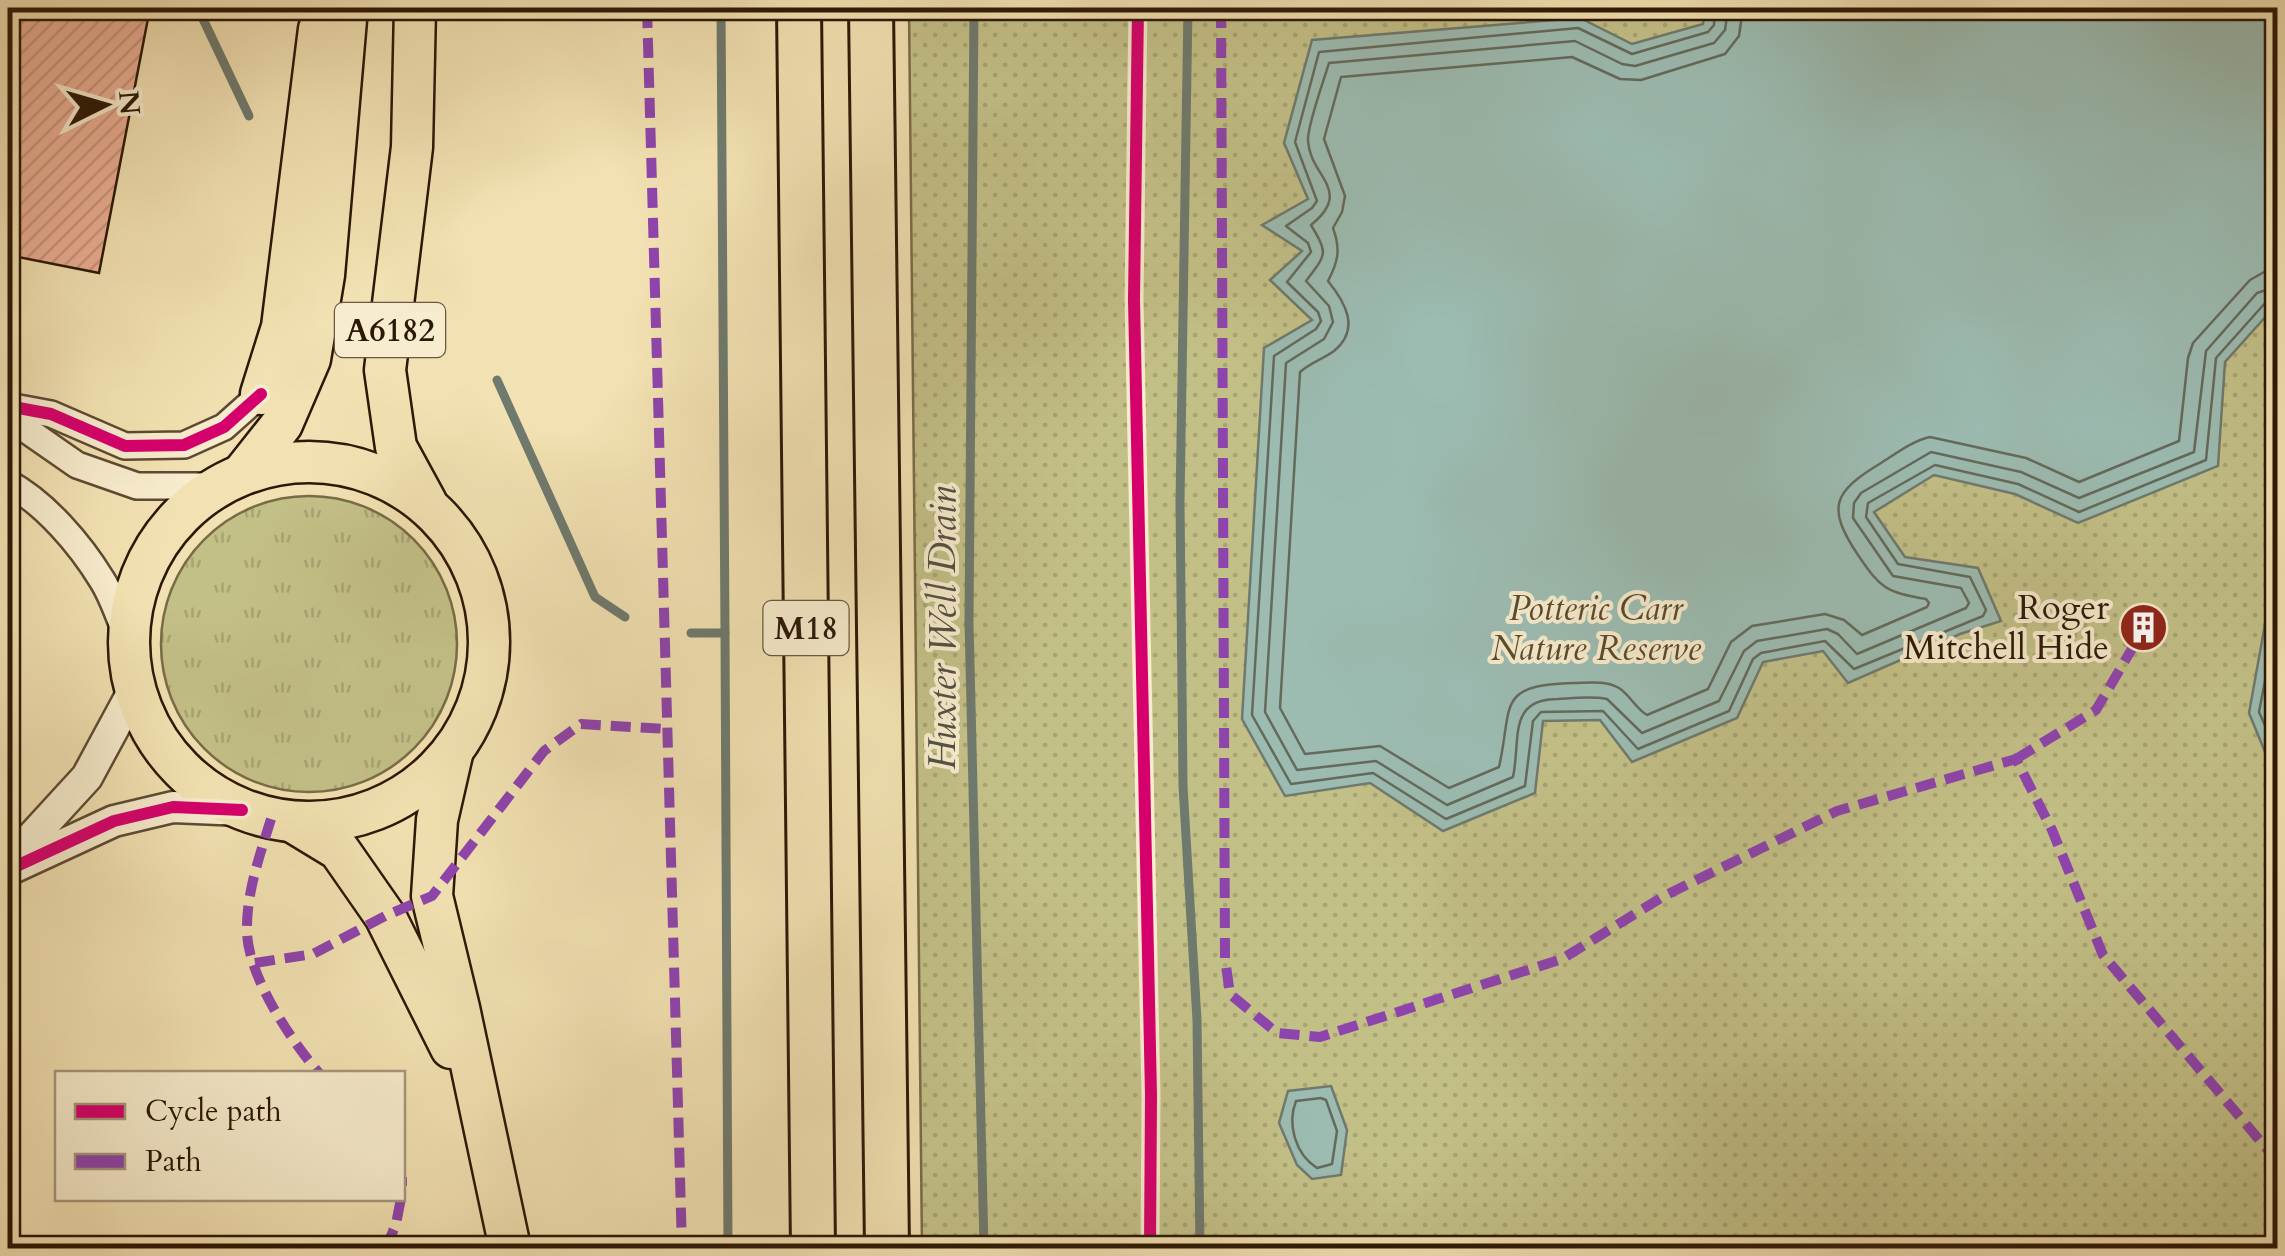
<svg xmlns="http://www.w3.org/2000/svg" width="2285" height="1256" font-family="Cardo,serif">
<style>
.grass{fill:url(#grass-tufts);stroke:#786c47;stroke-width:2.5}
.park{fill:url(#park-dots);stroke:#786c47;stroke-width:2.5}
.water{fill:#9cbcb2;stroke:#6f7a6e;stroke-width:2.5}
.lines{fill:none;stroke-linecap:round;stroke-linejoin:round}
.shore{stroke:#646a5c;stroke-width:2.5}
.stream{stroke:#6f7a6e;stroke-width:9}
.building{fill:url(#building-hatch);stroke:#2c1807;stroke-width:2.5}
.minor-casing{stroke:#5e4a32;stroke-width:30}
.tertiary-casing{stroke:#5e4a32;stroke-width:35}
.trunk-casing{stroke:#2c1807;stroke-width:45}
.motorway-casing{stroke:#2c1807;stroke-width:48}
.minor{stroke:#f7eccd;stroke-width:25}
.tertiary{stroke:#f7eccd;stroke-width:30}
.trunk{stroke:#f2e1b2;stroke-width:40}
.motorway{stroke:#f2e1b2;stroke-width:42}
.quiet{stroke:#8e44ad;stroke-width:10;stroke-dasharray:20 10;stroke-linecap:butt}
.cycleway-casing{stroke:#f7eccd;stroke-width:19}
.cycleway{stroke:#d6006c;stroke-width:12}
.labels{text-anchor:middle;stroke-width:8;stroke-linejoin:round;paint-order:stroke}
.shield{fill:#f7eccd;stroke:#695842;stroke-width:2.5}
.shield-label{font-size:32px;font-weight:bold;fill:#2c1807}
.poi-label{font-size:35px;fill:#2c1807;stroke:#f7eccd;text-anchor:end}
.park-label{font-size:35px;font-style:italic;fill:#594a2d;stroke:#f7eccd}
.water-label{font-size:38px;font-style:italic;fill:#535143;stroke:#f7eccd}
</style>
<defs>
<pattern id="grass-tufts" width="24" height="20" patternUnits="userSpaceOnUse" patternTransform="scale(2.5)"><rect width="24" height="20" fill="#c3c087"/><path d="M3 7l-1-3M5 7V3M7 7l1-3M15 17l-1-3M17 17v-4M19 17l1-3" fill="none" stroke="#a8a473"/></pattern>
<pattern id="park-dots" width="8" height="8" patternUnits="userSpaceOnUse" patternTransform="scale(2.5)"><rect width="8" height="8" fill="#c3c087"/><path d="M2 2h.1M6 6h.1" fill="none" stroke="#a8a473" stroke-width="1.8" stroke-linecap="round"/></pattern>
<pattern id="building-hatch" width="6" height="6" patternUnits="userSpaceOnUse" patternTransform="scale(2.5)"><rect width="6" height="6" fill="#ebae93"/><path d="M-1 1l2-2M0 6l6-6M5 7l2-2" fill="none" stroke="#ca957d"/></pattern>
</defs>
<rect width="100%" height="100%" fill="#f2e1b2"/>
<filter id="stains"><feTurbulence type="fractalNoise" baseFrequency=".002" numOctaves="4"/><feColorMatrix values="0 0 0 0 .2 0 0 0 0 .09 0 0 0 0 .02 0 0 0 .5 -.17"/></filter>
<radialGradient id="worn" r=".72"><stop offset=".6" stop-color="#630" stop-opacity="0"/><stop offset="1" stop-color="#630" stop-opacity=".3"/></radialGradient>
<!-- grass -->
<circle class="grass" cx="309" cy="644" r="148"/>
<!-- park -->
<polygon class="park" points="909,8 2277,8 2277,1248 922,1248"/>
<!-- water -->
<g class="water">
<polygon points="1706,8 2277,8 2277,304 2225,362 2218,466 2078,523 2015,494 1934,475 1874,512 1905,557 1978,568 2001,621 1960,634 1848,683 1823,651 1763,662 1737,718 1632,762 1600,720 1543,721 1535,793 1443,831 1370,783 1285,796 1242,719 1264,348 1312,320 1270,280 1302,251 1262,225 1308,199 1284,143 1312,40 1580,18 1632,44 1703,24"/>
<polygon points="2277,582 2278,582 2277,781 2249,713 2269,602"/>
<polygon points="1331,1086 1347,1130 1341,1175 1312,1179 1297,1165 1279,1123 1288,1091"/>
</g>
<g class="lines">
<!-- shore -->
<g class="shore">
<polyline points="1715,8 1714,25 1708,32 1632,54 1578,28 1319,52 1295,142 1317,201 1312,208 1286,226 1308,243 1311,252 1287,282 1318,312 1321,321 1316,329 1274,356 1252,715 1291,784 1373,773 1446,819 1525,786 1533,721 1541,712 1603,711 1638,749 1729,711 1753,659 1761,653 1825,641 1854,669 1983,616 1986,610 1970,577 1898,564 1866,517 1868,503 1935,465 2018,484 2079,512 2206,460 2216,358 2266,302 2278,299"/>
<path d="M1728,8l-3,22 -11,13 -79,23 -13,-2 -47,-23 -246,22c-5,17 -22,63 -21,78 2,36 46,49 3,84 18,30 15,29 -5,56l23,25 4,16 -9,17 -38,24 -21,349 32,58 79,-9 71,44 66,-28c8,-37 -6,-78 45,-78 16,-1 33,-3 49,0l35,34 77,-32 25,-50 13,-10 70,-12 11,5 19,20 109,-46 3,-5 -8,-15 -68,-12 -40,-58 1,-15 7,-10 70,-41 90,20 58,26 115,-46 12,-101 51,-58 21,-7"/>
<path d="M1743,8l-4,28 -14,18 -84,26 -21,-1 -48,-22 -231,20 -17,62 21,57 -3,16 -9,16c8,22 5,34 -5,53 17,21 33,48 6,70 -11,8 -24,12 -34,21l-20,336 25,46 75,-8 69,42 50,-21c14,-61 -4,-82 74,-84 15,0 32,-3 46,5 11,7 17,21 28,27l61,-26 23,-47 21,-16 73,-12 19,6 18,15 65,-28 2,-4 -3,-4c-40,-7 -45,-10 -68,-44 -32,-48 -25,-63 23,-92 16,-10 31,-22 49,-26l96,21 53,24 100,-41 9,-83 5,-15 57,-63 14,-8 14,-1"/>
<polyline points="2278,613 2259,712 2278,755"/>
<path d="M1321,1098l5,2 11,31 -5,33 -15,4c-22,-14 -30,-44 -21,-67z"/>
</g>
<!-- stream -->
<g class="stream">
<polyline points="203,8 203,19 249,116"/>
<polyline points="721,8 725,633"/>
<polyline points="974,8 969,622 984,1248"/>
<polyline points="1188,8 1180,502 1183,786 1197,1020 1200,1248"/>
<polyline points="497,380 595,597 625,617"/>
<polyline points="691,633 725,633 728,1248"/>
</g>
</g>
<!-- building -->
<g class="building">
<polygon points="8,8 150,8 99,273 8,255"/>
<polygon points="2143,610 2159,618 2159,635 2146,643 2129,635 2129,617"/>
</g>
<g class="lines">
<defs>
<g id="minor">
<polyline points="8,406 51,414 125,446 184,445 224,427 261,394"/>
<polyline points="8,417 77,465 137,486 215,486"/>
<path d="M8,483c37,20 72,61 94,97 11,17 18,40 26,59"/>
</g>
<g id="tertiary">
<polyline points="10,861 87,777 134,690"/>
<polyline points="8,870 114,821 173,807 242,810"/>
</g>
<g id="trunk">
<polyline points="415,8 412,147 385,370 396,447 426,502"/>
<polyline points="261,394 282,327 319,29"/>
<circle cx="309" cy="642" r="180"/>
<polyline points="244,472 282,424 310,359 324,275 347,8"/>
<polyline points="453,750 437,820 432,896 459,1008 510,1248"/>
<polyline points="293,822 339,850 385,916 451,1048"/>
</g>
<g id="motorway">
<polyline points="799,8 813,1248"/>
<polyline points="871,8 887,1248"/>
</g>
</defs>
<!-- minor casing -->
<use href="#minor" class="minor-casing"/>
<!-- tertiary casing -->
<use href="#tertiary" class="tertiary-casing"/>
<!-- trunk casing -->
<use href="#trunk" class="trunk-casing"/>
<!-- motorway casing -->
<use href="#motorway" class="motorway-casing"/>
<!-- minor -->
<use href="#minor" class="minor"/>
<!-- tertiary -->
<use href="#tertiary" class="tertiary"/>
<!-- trunk -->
<use href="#trunk" class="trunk"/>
<!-- motorway -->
<use href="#motorway" class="motorway"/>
<!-- quiet -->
<g class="quiet">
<polyline points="647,8 682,1248"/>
<polyline points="1221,8 1225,959 1230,994 1277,1033 1320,1037 1562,959 1664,896 1837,811 2016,759 2052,830 2103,955 2278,1162"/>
<polyline points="2016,759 2096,710 2136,642"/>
<path d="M271,819c-11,36 -25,74 -24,113 1,44 44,109 73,142"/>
<polyline points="255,963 313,954 385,916 432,896 544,751 581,724 667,729"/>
<polyline points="402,1177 402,1186"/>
<polyline points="386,1248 396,1224 401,1198"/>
</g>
<defs>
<g id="cycleway">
<polyline points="1138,8 1134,300 1151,1095 1150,1248"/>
<polyline points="8,406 51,414 125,446 184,445 224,427 261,394"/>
<polyline points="8,870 114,821 173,807 242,810"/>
</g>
</defs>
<!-- cycleway casing -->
<use href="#cycleway" class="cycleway-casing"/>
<!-- cycleway -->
<use href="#cycleway" class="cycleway"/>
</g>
<!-- icons -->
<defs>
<symbol id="building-disc" viewBox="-11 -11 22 22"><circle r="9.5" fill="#8f2418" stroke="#f7eccd"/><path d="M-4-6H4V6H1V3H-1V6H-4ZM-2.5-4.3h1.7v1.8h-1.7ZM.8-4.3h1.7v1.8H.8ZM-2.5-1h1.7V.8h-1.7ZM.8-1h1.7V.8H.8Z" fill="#fff"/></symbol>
</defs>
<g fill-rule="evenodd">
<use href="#building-disc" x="2116" y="600" width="55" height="55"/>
</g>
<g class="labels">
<!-- shield labels -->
<g class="shield">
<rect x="335" y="303" width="110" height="54" rx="8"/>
<rect x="763.5" y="601" width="85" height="54" rx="8"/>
</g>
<g class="shield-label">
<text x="390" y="341">A6182</text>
<text x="806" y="639">M18</text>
</g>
<!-- poi labels -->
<g class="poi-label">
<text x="2109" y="619">Roger<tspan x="2109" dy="40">Mitchell Hide</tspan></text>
</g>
<!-- park labels -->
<g class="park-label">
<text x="1596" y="620">Potteric Carr<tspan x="1596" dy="40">Nature Reserve</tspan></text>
</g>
<!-- water labels -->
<g class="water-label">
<text transform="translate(942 628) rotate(-90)" y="13">Huxter Well Drain</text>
</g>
</g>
<!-- margin -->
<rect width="2285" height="1256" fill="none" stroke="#f2e1b2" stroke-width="40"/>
<rect x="10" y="10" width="2265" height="1236" fill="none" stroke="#2c1807" stroke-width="5"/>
<rect x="20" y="20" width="2245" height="1216" fill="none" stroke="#2c1807" stroke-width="2.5"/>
<!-- legend -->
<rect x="55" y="1071" width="350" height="130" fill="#f7eccd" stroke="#a6977e" stroke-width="2.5"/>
<rect x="75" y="1104" width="50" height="15" fill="#d6006c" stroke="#a6977e" stroke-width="2.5"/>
<text x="145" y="1121" font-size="30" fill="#2c1807">Cycle path</text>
<rect x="75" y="1154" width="50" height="15" fill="#8e44ad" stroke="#a6977e" stroke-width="2.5"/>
<text x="145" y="1171" font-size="30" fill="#2c1807">Path</text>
<!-- north arrow -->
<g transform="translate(105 105) rotate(85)" stroke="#f7eccd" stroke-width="8" paint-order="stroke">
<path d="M0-8L18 38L0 25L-18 38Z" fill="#2c1807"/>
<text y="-15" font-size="28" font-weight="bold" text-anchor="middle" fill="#2c1807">N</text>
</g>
<rect width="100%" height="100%" filter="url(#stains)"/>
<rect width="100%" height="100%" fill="url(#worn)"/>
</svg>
